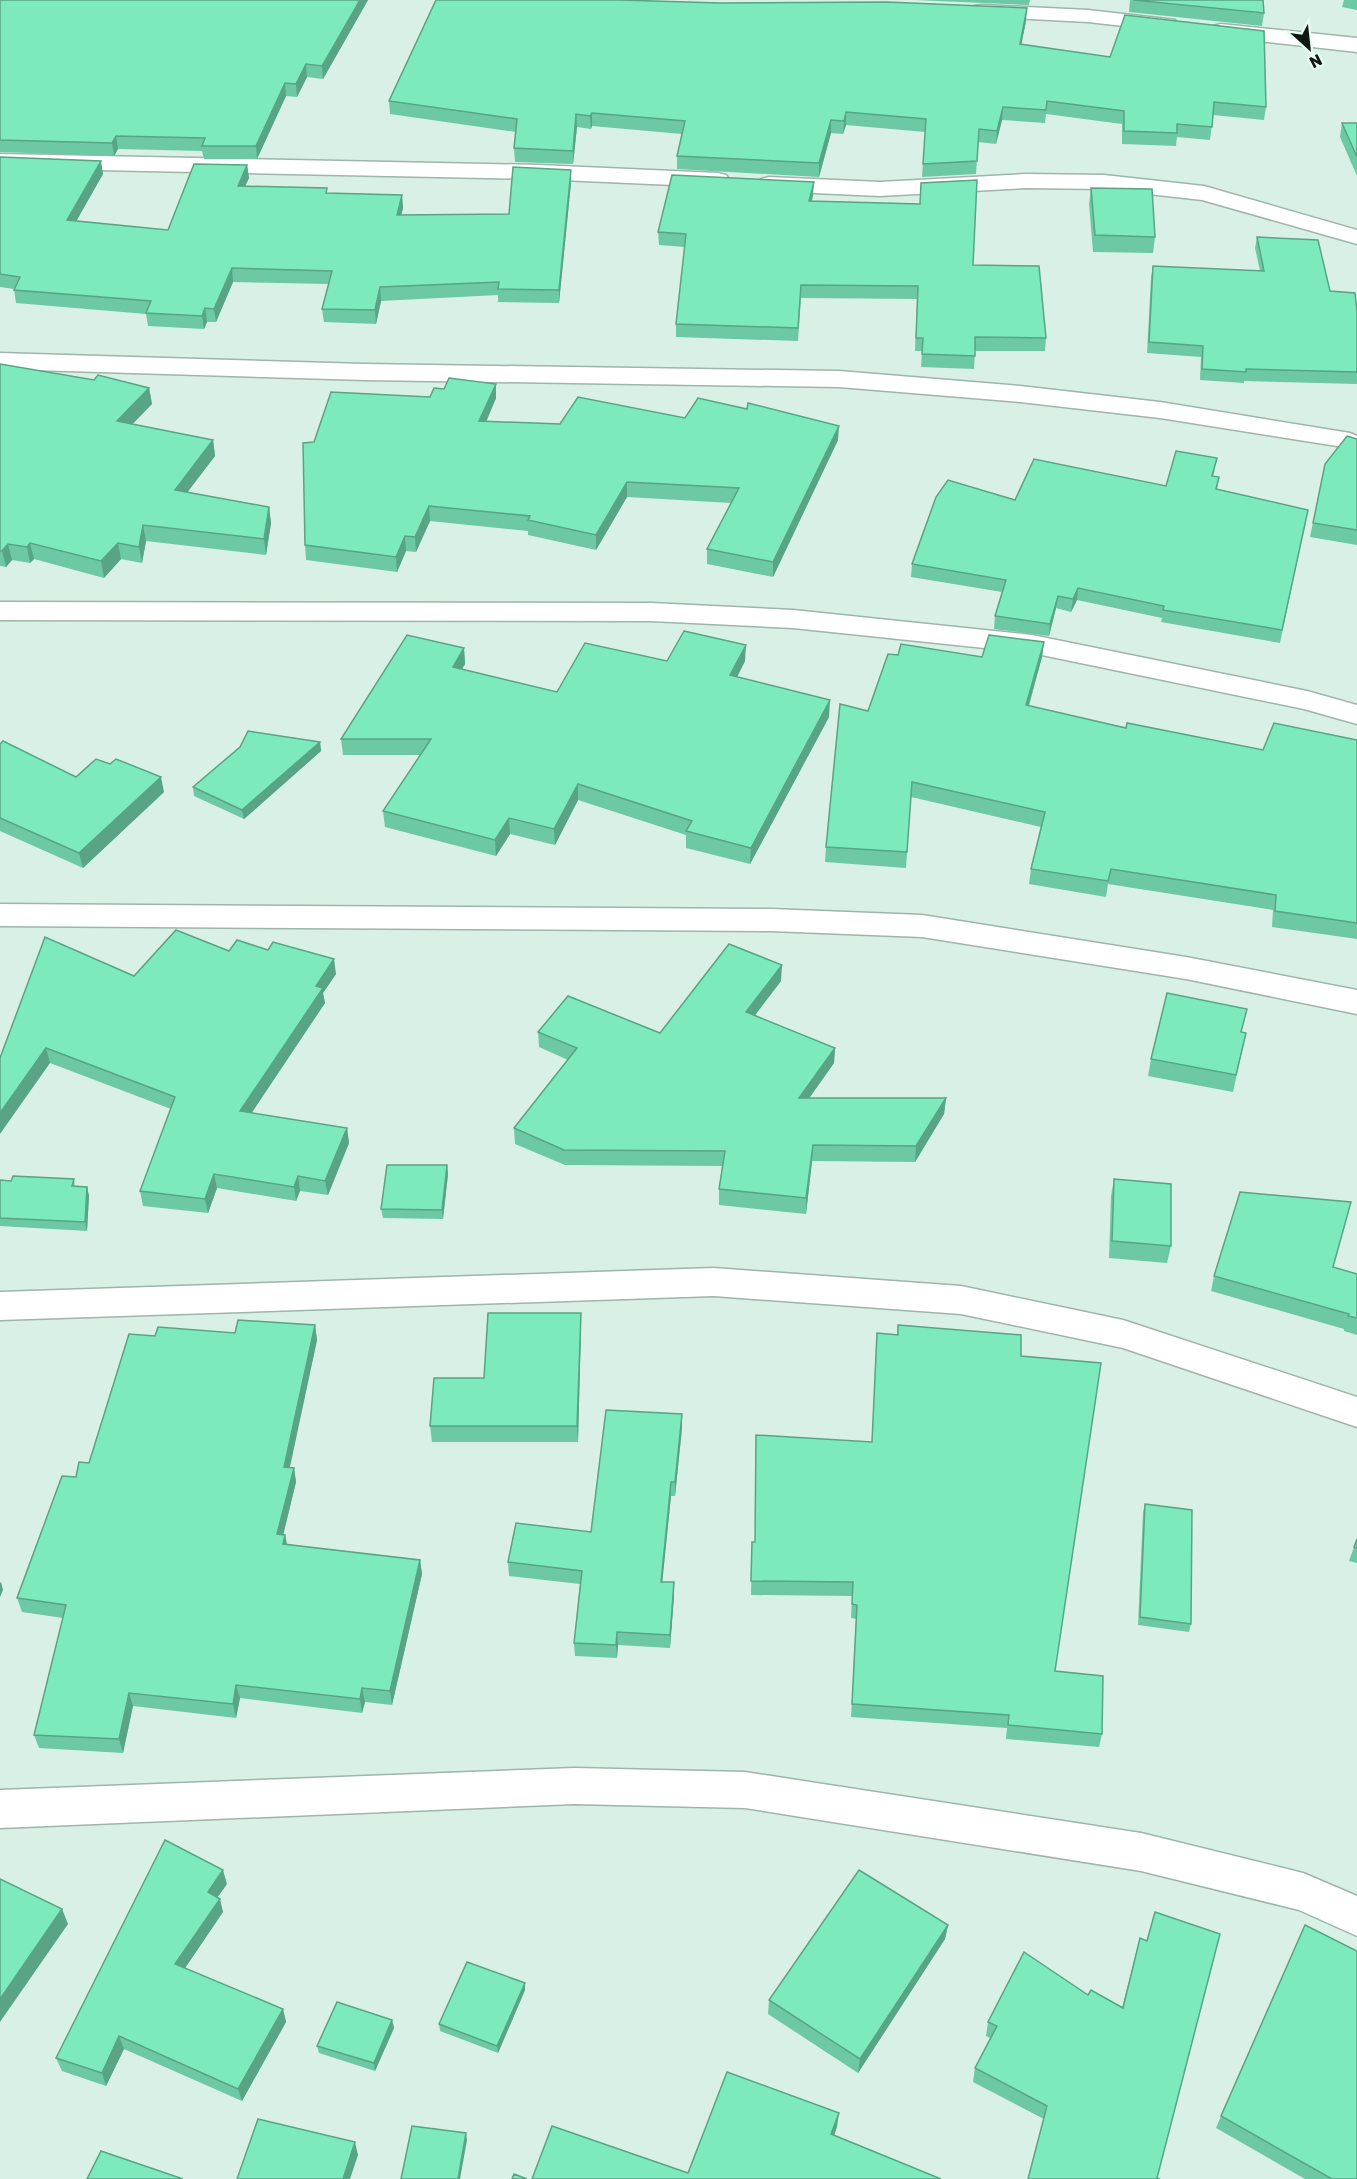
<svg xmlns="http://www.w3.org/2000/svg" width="1357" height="2179" font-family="Rubik,sans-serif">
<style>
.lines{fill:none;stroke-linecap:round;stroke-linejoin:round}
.street-casing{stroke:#9eb5aa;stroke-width:3}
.street{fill:#fff;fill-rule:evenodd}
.wall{fill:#6cc9a3}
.shaded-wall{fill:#58a484}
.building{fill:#7deabd;stroke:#58a484;stroke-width:1.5}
</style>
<rect width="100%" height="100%" fill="#d9f1e5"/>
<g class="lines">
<defs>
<g id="street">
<polygon points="982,5 1088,10 1167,19 1175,20 1178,25 1175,30 1167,31 1088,22 974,16 971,11 974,6"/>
<polygon points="1221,24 1357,38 1357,52 1213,36 1210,31 1213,26"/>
<polygon points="0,154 539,165 718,173 726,175 730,180 726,185 718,187 539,179 0,168"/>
<polygon points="1026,174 1104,175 1204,186 1357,230 1357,244 1202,200 1104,189 1026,188 880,196 769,191 761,189 757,184 761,179 769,177 880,182"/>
<polygon points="0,353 365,364 839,371 1020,386 1160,402 1350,433 1357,436 1357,452 1337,446 1160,418 1020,402 839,387 365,380 0,369"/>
<polygon points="0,602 651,603 793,610 1032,635 1307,691 1357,705 1357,724 1304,709 1032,653 793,628 651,621 0,620"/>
<polygon points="0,904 771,909 922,915 1186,957 1357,990 1357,1014 1186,979 922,937 771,931 0,926"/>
<polygon points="714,1268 961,1286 1123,1320 1357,1397 1357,1427 1123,1348 961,1314 714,1296 0,1320 0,1292"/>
<polygon points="574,1768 745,1772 1141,1833 1303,1873 1357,1896 1357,1936 1299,1910 1141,1871 745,1808 574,1804 0,1828 0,1790"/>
</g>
</defs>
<!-- street casing -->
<use href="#street" class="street-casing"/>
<!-- street -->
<use href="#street" class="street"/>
</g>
<!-- wall -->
<g class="wall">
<polygon points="0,0 368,0 323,79 307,77 297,97 286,96 257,159 204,159 202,151 118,149 114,156 0,152"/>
<polygon points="915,0 1030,0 1029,5"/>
<polygon points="1130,0 1264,13 1262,26 1129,12"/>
<polygon points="1344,0 1357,0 1357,10 1342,7"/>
<polygon points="1026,21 1021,44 1266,107 1264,120 1213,115 1210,140 1177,137 1176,146 1122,144 1122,124 1046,114 1045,123 1002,120 996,144 978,142 976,174 922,177 925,132 846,125 843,134 831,133 819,177 677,169 677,156 682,134 592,126 591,129 577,127 573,164 515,162 514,148 516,132 390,114 389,101"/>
<polygon points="1342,123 1357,123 1357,176 1340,137"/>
<polygon points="0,157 103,174 76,221 168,230 247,165 249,178 245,186 328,193 402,195 403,208 401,215 509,214 571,170 571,183 559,303 498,302 498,295 381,301 376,324 324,322 322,309 329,284 233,282 216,322 207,322 204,329 148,326 146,314 16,303 14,289 0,287"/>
<polygon points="1091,188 1155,237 1153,253 1093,252 1089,204"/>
<polygon points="813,195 812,201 973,265 1046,338 1045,351 975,351 974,369 921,367 922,351 915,351 917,299 801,298 798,341 676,337 676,324 685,247 659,245 658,232"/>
<polygon points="1257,237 1357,311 1357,384 1244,381 1244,383 1200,380 1201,357 1147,353 1151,277 1153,266 1260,271 1255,248"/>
<polygon points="0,364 94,380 149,388 152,404 132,424 213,440 215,456 187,492 269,507 271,523 266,555 146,541 142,563 121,559 104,578 34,559 30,563 12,560 6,567 0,566"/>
<polygon points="444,389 496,398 486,422 560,424 685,418 838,440 773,577 707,564 707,549 731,503 627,497 596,550 528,535 528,531 430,521 416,552 406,551 397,572 306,560 305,545 314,442 430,397"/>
<polygon points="1357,439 1357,545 1310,537 1325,464"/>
<polygon points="1215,470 1213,476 1219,477 1217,489 1308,510 1280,643 1161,622 1162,618 1077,600 1071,612 1056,608 1049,636 994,629 995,616 1002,592 911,577 912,564 1015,500 1166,486"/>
<polygon points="1044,642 1042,657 1029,706 1126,728 1263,750 1357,740 1357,939 1272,927 1273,910 1108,884 1106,897 1029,884 1031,869 1041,827 911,797 906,868 825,862 826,847 868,711 898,655 982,657"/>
<polygon points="464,648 465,664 462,669 557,692 667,661 745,661 737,677 829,717 750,864 686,848 686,835 578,800 555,845 510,834 496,856 385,827 383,811 420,755 343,755 341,739"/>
<polygon points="320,742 321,751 244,819 194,796 193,787"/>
<polygon points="0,744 76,777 164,792 83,868 0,831"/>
<polygon points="229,951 336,974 323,993 325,1003 251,1113 347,1128 349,1143 328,1195 300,1191 296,1201 217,1188 208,1213 143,1206 140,1191 171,1109 50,1063 0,1058 134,976"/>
<polygon points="781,981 755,1015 835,1048 834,1063 809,1098 946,1098 944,1114 915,1162 812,1161 806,1214 719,1205 719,1189 722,1166 565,1165 515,1144 514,1128 568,1060 539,1047 538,1032 660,1033"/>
<polygon points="1241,1032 1246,1033 1233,1092 1148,1076 1151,1059"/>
<polygon points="447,1165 448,1174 443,1219 383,1218 381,1209"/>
<polygon points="74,1179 75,1186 87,1187 89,1196 87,1231 0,1226 0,1180 11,1181"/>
<polygon points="1114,1179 1171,1246 1167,1263 1109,1258 1111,1196"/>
<polygon points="1333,1267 1357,1274 1357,1335 1344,1331 1344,1329 1211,1291 1214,1276"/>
<polygon points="581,1313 581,1328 578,1442 432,1442 430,1426 484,1378"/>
<polygon points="315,1325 317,1340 289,1468 294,1468 296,1482 283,1535 285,1535 287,1545 420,1560 422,1574 392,1705 365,1702 362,1713 240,1698 236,1718 133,1706 123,1753 39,1748 34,1735 63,1618 22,1612 17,1598 76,1477 89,1463 155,1336 235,1333"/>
<polygon points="898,1325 1021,1356 1055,1671 1102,1734 1099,1747 1006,1739 1007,1728 851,1717 856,1619 851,1618 852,1596 751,1595 752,1542 755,1542 756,1435 872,1442 877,1333 897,1334"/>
<polygon points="682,1428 675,1496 671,1496 662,1582 674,1596 670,1648 618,1645 617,1658 575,1656 574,1643 580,1584 509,1576 508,1562 591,1532"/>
<polygon points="1145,1504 1191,1624 1189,1632 1138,1625 1143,1512"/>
<polygon points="1357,1539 1357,1563 1349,1561"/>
<polygon points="227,1884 217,1898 223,1912 185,1968 283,2009 286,2022 242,2101 124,2049 106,2086 62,2071 56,2058"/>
<polygon points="948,1925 945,1939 858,2073 768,2014 769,2000"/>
<polygon points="1140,1938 1157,2178 973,2082 975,2068 990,2038 986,2036 988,2022 1088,1995 1122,2008"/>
<polygon points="525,1983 525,1990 498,2053 440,2031 439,2024"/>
<polygon points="392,2020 394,2028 375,2071 319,2053 317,2046"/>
<polygon points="1221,2116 1357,2179 1305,2179 1216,2128"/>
</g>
<!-- shaded-wall -->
<g class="shaded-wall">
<polygon points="360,0 368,0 323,79 322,66"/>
<polygon points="1027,8 1026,21 1019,57 1020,44"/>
<polygon points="306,64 307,77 297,97 296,84"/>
<polygon points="285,83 286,96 257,159 256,146"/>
<polygon points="1003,107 1002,120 996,144 997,131"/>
<polygon points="846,112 846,125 843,134 844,121"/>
<polygon points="592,113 592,126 591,129 590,116"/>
<polygon points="576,114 577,127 573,164 573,151"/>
<polygon points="831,120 831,133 819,177 819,163"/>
<polygon points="116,136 118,149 114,156 112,143"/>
<polygon points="101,161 103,174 69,234 67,220"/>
<polygon points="247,165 249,178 239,199 238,186"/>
<polygon points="571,170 571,183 559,303 559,290"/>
<polygon points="814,182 813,195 808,214 809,201"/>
<polygon points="402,195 403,208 398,228 397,215"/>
<polygon points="232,268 233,282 216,322 214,309"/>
<polygon points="380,287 381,301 376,324 375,310"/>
<polygon points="205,308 207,322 204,329 202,316"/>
<polygon points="496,384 496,398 480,436 479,421"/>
<polygon points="149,388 152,404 120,437 117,421"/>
<polygon points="839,426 838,440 773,577 773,562"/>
<polygon points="213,440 215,456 177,506 175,490"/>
<polygon points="627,482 627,497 596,550 596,535"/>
<polygon points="429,506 430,521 416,552 415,537"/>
<polygon points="269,507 271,523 266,555 264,539"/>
<polygon points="143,525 146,541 142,563 139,547"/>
<polygon points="405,536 406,551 397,572 396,557"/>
<polygon points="30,543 34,559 30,563 27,547"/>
<polygon points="118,543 121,559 104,578 101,561"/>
<polygon points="8,544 12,560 6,567 2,551"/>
<polygon points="1078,588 1077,600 1071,612 1073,599"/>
<polygon points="1058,596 1056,608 1049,636 1050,624"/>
<polygon points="1044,642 1042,657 1024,721 1026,705"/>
<polygon points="746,645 745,661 730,691 730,675"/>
<polygon points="464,648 465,664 454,683 453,667"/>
<polygon points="830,700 829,717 750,864 751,848"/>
<polygon points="320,742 321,751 244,819 242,810"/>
<polygon points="161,777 164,792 83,868 79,853"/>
<polygon points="578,784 578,800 555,845 554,829"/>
<polygon points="509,818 510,834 496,856 495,840"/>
<polygon points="334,959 336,974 323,993 325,1003 243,1126 240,1111 316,986"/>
<polygon points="782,965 781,981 746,1027 746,1012"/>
<polygon points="46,1048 50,1063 0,1134 0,1113"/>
<polygon points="835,1048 834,1063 798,1114 799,1098"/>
<polygon points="946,1098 944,1114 915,1162 916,1146"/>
<polygon points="347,1128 349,1143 328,1195 325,1181"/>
<polygon points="813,1145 812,1161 806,1214 806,1198"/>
<polygon points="447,1165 448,1174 443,1219 442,1210"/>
<polygon points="214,1174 217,1188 208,1213 205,1199"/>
<polygon points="298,1176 300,1191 296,1201 294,1187"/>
<polygon points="87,1187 89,1196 87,1231 85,1222"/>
<polygon points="581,1313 581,1328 578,1442 577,1426"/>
<polygon points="315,1325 317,1340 287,1481 284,1467"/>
<polygon points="682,1414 682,1428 675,1496 675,1482"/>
<polygon points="294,1468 296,1482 280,1548 277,1534"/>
<polygon points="671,1482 671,1496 661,1595 661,1582"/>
<polygon points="285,1535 288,1549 283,1544"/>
<polygon points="420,1560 422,1574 392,1705 390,1691"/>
<polygon points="1,1582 3,1590 0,1597 0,1583"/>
<polygon points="674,1582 674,1596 670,1648 670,1635"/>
<polygon points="617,1632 618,1645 617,1658 616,1645"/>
<polygon points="236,1685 240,1698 236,1718 233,1704"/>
<polygon points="362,1688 365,1702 362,1713 360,1699"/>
<polygon points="129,1693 133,1706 123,1753 119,1739"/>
<polygon points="223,1870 227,1884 211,1906 208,1892"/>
<polygon points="220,1899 223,1912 179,1977 175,1964"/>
<polygon points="62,1909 68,1924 0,2022 0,1999"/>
<polygon points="948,1925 945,1939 858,2073 860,2059"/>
<polygon points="525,1983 525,1990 498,2053 497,2046"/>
<polygon points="283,2009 286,2022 242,2101 238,2089"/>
<polygon points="392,2020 394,2028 375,2071 374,2063"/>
<polygon points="119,2036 124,2049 106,2086 102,2073"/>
<polygon points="839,2113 837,2127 830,2148 831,2134"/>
<polygon points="466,2133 467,2140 460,2179 458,2179"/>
<polygon points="355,2142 358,2155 350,2179 343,2179"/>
</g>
<!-- building -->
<g class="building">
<polygon points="0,0 360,0 322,66 306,64 296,84 285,83 256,146 202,146 205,138 116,136 112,143 0,140"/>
<polygon points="436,0 620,0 720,3 886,2 1027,8 1020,44 1110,57 1125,15 1264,31 1266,107 1214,102 1212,127 1177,124 1177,133 1124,131 1124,111 1047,101 1046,110 1003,107 997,131 979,129 977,161 923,164 926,119 846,112 844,121 831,120 819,163 677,156 685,121 592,113 590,116 576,114 573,151 514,148 517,119 389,101"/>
<polygon points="1133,0 1263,0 1264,13"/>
<polygon points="1342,123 1357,123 1357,157"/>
<polygon points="0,157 101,161 67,220 168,230 194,164 247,165 238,186 327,188 326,193 402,195 397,215 509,214 513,167 571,170 559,290 498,289 499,282 380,287 375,310 322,309 332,271 232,268 214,309 205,308 202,316 146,313 151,301 14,290 20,277 0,274"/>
<polygon points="672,175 814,182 809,201 920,204 921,183 977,180 973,265 1039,266 1046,338 975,337 975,356 922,354 923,338 916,338 918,286 801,285 798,328 676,324 686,234 658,232"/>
<polygon points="1091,188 1152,189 1155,237 1095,235"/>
<polygon points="1257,237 1318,240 1330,291 1355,293 1357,311 1357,372 1246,369 1246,372 1202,369 1203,346 1149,342 1153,266 1264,271"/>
<polygon points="0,364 94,380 98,375 149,388 117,421 213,440 175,490 269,507 264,539 143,525 139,547 118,543 101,561 30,543 27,547 8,544 2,551 0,551"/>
<polygon points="449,378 496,384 479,421 560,424 578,397 685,418 698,398 747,409 748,403 839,426 773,562 707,549 739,488 627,482 596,535 528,520 530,516 429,506 415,537 405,536 396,557 305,545 303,443 314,442 331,392 430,397 434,388 444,389"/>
<polygon points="1347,436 1357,439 1357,530 1313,523 1325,464"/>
<polygon points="1176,451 1217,458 1212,476 1219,477 1216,489 1308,510 1282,630 1163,610 1164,606 1078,588 1073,599 1058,596 1050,624 995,616 1006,580 912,564 936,497 948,480 1015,500 1034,459 1166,486"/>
<polygon points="684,631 746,645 730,675 830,700 751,848 686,831 692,821 578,784 554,829 509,818 495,840 383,811 431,739 341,739 407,635 464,648 453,667 557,692 585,643 667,661"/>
<polygon points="989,635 1044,642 1026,705 1126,728 1127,723 1263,750 1274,723 1357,740 1357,923 1275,911 1276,895 1111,869 1108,881 1031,869 1045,812 912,782 907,852 826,847 840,704 868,711 888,654 898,655 901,644 982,657"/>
<polygon points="248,731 320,742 242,810 193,787 240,747"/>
<polygon points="3,741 76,777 96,759 110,764 116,759 161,777 79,853 0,818 0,744"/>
<polygon points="176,930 229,951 237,940 268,950 273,942 334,959 316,986 323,988 240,1111 347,1128 325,1181 298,1176 294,1187 214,1174 205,1199 140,1191 175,1097 46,1048 0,1113 0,1058 45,937 134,976"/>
<polygon points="729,944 782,965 746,1012 835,1048 799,1098 946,1098 916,1146 813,1145 806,1198 719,1189 725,1151 564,1150 514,1128 577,1048 538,1032 568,996 660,1033"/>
<polygon points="1167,993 1247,1009 1241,1032 1246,1033 1236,1075 1151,1059"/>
<polygon points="387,1165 447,1165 442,1210 381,1209"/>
<polygon points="13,1176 74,1179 72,1186 87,1187 85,1222 0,1218 0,1180 11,1181"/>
<polygon points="1114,1179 1171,1184 1171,1246 1112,1241"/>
<polygon points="1240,1192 1351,1202 1333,1267 1357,1274 1357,1318 1348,1316 1349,1314 1214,1276"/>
<polygon points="488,1313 581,1313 577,1426 430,1426 434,1378 484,1378"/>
<polygon points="238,1320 315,1325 284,1467 294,1468 277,1534 285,1535 283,1544 420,1560 390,1691 362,1688 360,1699 236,1685 233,1704 129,1693 119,1739 34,1735 66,1605 17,1598 62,1476 76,1477 79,1462 89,1463 129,1334 155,1336 158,1327 235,1333"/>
<polygon points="898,1325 1021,1335 1021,1356 1101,1363 1055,1671 1103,1676 1102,1734 1008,1725 1009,1715 852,1704 857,1605 852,1604 853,1582 751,1581 752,1542 755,1542 756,1435 872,1442 877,1333 898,1335"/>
<polygon points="606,1410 682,1414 675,1482 671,1482 661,1582 674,1582 670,1635 617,1632 616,1645 574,1643 582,1571 508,1562 516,1523 591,1532"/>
<polygon points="1145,1504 1192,1510 1191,1624 1140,1617"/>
<polygon points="1357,1539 1357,1548 1354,1547"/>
<polygon points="165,1840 223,1870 208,1892 220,1899 175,1964 283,2009 238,2089 119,2036 102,2073 56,2058"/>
<polygon points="859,1870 948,1925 860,2059 769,2000"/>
<polygon points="0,1879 62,1909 0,1999"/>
<polygon points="1155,1912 1220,1934 1157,2178 1160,2179 1028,2179 1047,2106 975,2068 997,2026 988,2022 1024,1952 1088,1995 1091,1990 1123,2008 1140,1938 1147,1941"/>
<polygon points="1305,1925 1357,1951 1357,2179 1332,2179 1221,2116"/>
<polygon points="467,1962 525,1983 497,2046 439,2024"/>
<polygon points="337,2002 392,2020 374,2063 317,2046"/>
<polygon points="727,2072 839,2113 831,2134 941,2179 532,2179 552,2126 688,2173"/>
<polygon points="258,2119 355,2142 343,2179 237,2179"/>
<polygon points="412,2126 466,2133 458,2179 401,2179"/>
<polygon points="101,2151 183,2179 87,2179"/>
<polygon points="514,2174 527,2179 512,2179"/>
</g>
<!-- north arrow -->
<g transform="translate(1309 48) rotate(153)" stroke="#e6fef2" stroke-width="4.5" paint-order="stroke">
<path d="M0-4.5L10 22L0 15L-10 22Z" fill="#0f1713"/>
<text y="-9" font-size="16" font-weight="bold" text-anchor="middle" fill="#0f1713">N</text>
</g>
</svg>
